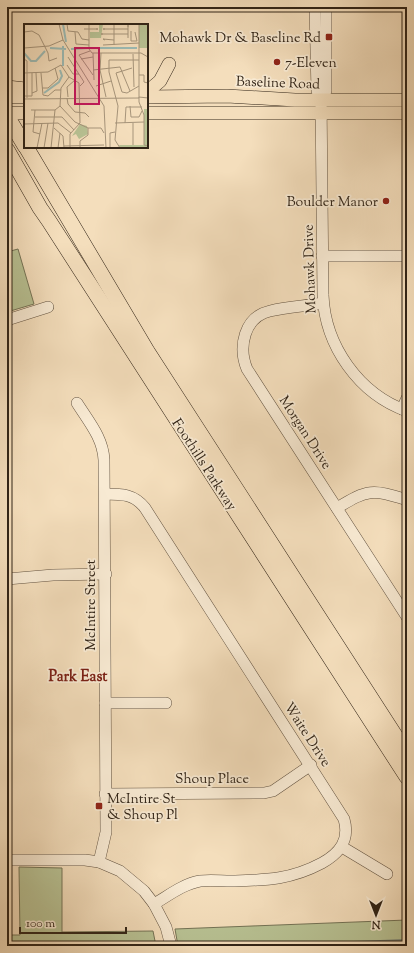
<svg xmlns="http://www.w3.org/2000/svg" width="414" height="953" font-family="'Sorts Mill Goudy',serif">
<style>
.green{fill:#b8c294;stroke:#747356}
.lines{fill:none;stroke-linecap:round;stroke-linejoin:round}
.stream{stroke:#717f76;stroke-width:2}
.minor-casing{stroke:#625240;stroke-width:12}
.major-casing{stroke:#312417;stroke-width:14}
.highway-casing{stroke:#312417;stroke-width:16}
.minor{stroke:#f8ead3;stroke-width:11}
.major{stroke:#f4debc;stroke-width:13}
.highway{stroke:#f4debc;stroke-width:15}
.poi-dot{fill:#8f2418;stroke:#f8ead3;stroke-width:1.5}
.labels{text-anchor:middle;stroke-width:3.5;stroke-linejoin:round;paint-order:stroke}
.poi-label{font-size:14px;fill:#312417;stroke:#f8ead3;text-anchor:end}
.street-label{font-size:14px;fill:#312417;stroke:#f8ead3}
.neighbourhood-label{font-size:15px;font-weight:bold;fill:#7a1f14;stroke:#f8ead3}
.inset-river{fill:none;stroke:#9cbbb5;stroke-width:2}
.inset-road{fill:none;stroke:#a6947a;stroke-width:1}
.view{fill:#c2185b;fill-opacity:0.15;stroke:#c2185b;stroke-width:2}
.inset-edge{fill:none;stroke:#312417;stroke-width:2}
</style>
<rect width="100%" height="100%" fill="#f4debc"/>
<filter id="stains"><feTurbulence type="fractalNoise" baseFrequency=".005" numOctaves="4"/><feColorMatrix values="0 0 0 0 .2 0 0 0 0 .09 0 0 0 0 .02 0 0 0 .5 -.17"/></filter>
<radialGradient id="worn" r=".72"><stop offset=".6" stop-color="#630" stop-opacity="0"/><stop offset="1" stop-color="#630" stop-opacity=".3"/></radialGradient>
<!-- green -->
<g class="green">
<polygon points="18,249 34,304 7,312 7,252"/>
<polygon points="19,867 62,868 62,932 153,931 156,946 7,946 7,935 20,935"/>
<polygon points="407,920 407,946 178,946 175,929"/>
</g>
<g class="lines">
<!-- stream -->
<polyline class="stream" points="248,946 407,940"/>
<defs>
<g id="minor">
<path d="M315,7l2,84 4,5 2,199c2,51 36,99 84,116"/>
<polyline points="321,96 326,91 326,7"/>
<polyline points="322,256 407,256"/>
<path d="M323,303c-17,3 -36,4 -53,8 -26,6 -32,36 -23,58l160,248"/>
<polyline points="7,320 48,307"/>
<path d="M77,403c12,19 26,35 27,57l2,372 -7,30"/>
<polyline points="402,409 407,398"/>
<path d="M105,494c17,0 29,0 40,14l199,311c6,21 -4,34 -22,44 -32,17 -56,17 -91,18 -10,0 -21,-1 -31,0 -17,3 -32,15 -46,23"/>
<path d="M337,508c31,-19 35,-19 70,-8"/>
<polyline points="7,579 53,575 106,574"/>
<polyline points="105,703 166,703"/>
<polyline points="105,794 264,793 273,791 311,765"/>
<polyline points="342,847 387,874"/>
<polyline points="7,860 85,860 99,862 120,871 144,891 154,904 166,927 171,946"/>
</g>
<g id="major">
<polyline points="147,92 160,81 169,64"/>
<polyline points="7,97 25,97"/>
<polyline points="147,97 227,96 295,100 407,100"/>
<polyline points="7,113 25,113"/>
<polyline points="147,113 407,113"/>
</g>
<g id="highway">
<polyline points="7,88 25,90"/>
<polyline points="7,116 25,146"/>
<polyline points="26,147 147,351 407,754"/>
<polyline points="7,150 40,208 49,221 407,777"/>
</g>
</defs>
<!-- minor casing -->
<use href="#minor" class="minor-casing"/>
<!-- major casing -->
<use href="#major" class="major-casing"/>
<!-- highway casing -->
<use href="#highway" class="highway-casing"/>
<!-- minor -->
<use href="#minor" class="minor"/>
<!-- major -->
<use href="#major" class="major"/>
<!-- highway -->
<use href="#highway" class="highway"/>
</g>
<!-- markers -->
<g class="poi-dot">
<rect x="325" y="33" width="8" height="8" rx="2"/>
<circle cx="277" cy="62" r="4"/>
<circle cx="386" cy="201" r="4"/>
<rect x="95" y="802" width="8" height="8" rx="2"/>
</g>
<g class="labels">
<!-- poi labels -->
<g class="poi-label">
<text x="321" y="42">Mohawk Dr &amp; Baseline Rd</text>
<text x="285" y="67" text-anchor="start">7-Eleven</text>
<text x="378" y="206">Boulder Manor</text>
<text x="107" y="803" text-anchor="start">McIntire St<tspan x="107" dy="16">&amp; Shoup Pl</tspan></text>
</g>
<!-- street labels -->
<g class="street-label">
<text transform="translate(278 82) rotate(2)" y="5">Baseline Road</text>
<text transform="translate(309 269) rotate(-92)" y="5">Mohawk Drive</text>
<text transform="translate(306 432) rotate(57)" y="5">Morgan Drive</text>
<text transform="translate(205 464) rotate(57)" y="5">Foothills Parkway</text>
<text transform="translate(90 605) rotate(-90)" y="5">McIntire Street</text>
<text transform="translate(308 734) rotate(57)" y="5">Waite Drive</text>
<text x="212" y="783">Shoup Place</text>
</g>
<!-- neighbourhood labels -->
<g class="neighbourhood-label">
<text x="78" y="681">Park East</text>
</g>
</g>
<!-- overview -->
<g transform="translate(24 24)">
<rect width="124" height="124" fill="#f4debc"/>
<path d="M75,0h4l-2,14h-11v-6h9zM115,0h9v24h-9zM120,85h4v39h-28l-1,-3h25zM56,100l7,2 1,8 -9,5 -3,-5 -4,2z" fill="#b8c294"/>
<path class="inset-river" d="M39,0l3,18M39,22v20M26,24l16,1M66,24h47M47,25l17,-1M0,29l7,8h5l9,-10M20,69l15,-11 3,-6 -2,-6"/>
<path class="inset-road" d="M35,0l4,16 41,66 2,42M43,0l1,7 10,1 4,7 7,1M65,0v25l3,4h49l7,4M90,0v21M104,3v-3v14M60,5h14h-2M81,5h-2h25M107,7v10h6l-2,-9M0,8l8,-1 7,4 9,18 1,8 8,-3M51,8l1,12 13,1M79,10h-2h27M81,16l-2,-1 11,1M79,21l36,-2M0,24l25,-2 14,-6M66,27l-11,4 14,20M69,29l1,27M77,29l-1,17 6,27M109,30l1,33M44,33l16,25 -4,4M0,35l3,2v37M57,35l12,-2M43,41l6,9h6M108,44l-16,5 6,19 5,1 12,-7M69,46l27,-3 10,24M0,49l24,-1 13,-7 8,12 10,6 1,40 -10,11v14M17,49l2,22 5,1 7,-6h6M115,51h5v7l4,1M72,62l15,-5M18,64h6l10,-9 -3,-11M8,69l5,-2 -1,-18M0,72h8v-23M44,73l-1,-10 8,-7M43,74l1,6 7,8 10,1 4,4M124,74l-9,-1v5l5,13v30l4,1M0,75l115,-1v-74M36,82l15,16 13,6v7l-8,6v7M106,82l1,11h8l3,-6M7,86h24M11,86l-2,22 7,2M11,93h27l12,13M91,99l29,-1M101,99l1,-16h16M0,100l34,-1 13,10M30,104l9,8 1,12M64,104h13l3,5M109,121v-22M40,122l40,-1M13,124l5,-25M20,124l4,-25M27,124l4,-38 5,-4 1,-18 8,-11M34,124l2,-15M86,124v-15l5,-1M96,124l-5,-8 3,-34 -9,-34v-12h30"/>
<path class="view" d="M51,24h24v56h-24z"/>
<rect width="124" height="124" class="inset-edge"/>
</g>
<!-- margin -->
<rect width="414" height="953" fill="none" stroke="#f4debc" stroke-width="24"/>
<rect x="8" y="8" width="398" height="937" fill="none" stroke="#312417" stroke-width="2"/>
<rect x="12" y="12" width="390" height="929" fill="none" stroke="#312417"/>
<!-- north arrow -->
<g transform="translate(376 915) rotate(180)" stroke="#f8ead3" stroke-width="3" paint-order="stroke">
<path d="M0-3L7 15L0 10L-7 15Z" fill="#312417"/>
<text y="-6" font-size="11" font-weight="bold" text-anchor="middle" fill="#312417">N</text>
</g>
<!-- scale -->
<path d="M20 927v6h106v-6" fill="none" stroke="#312417" stroke-width="2"/>
<text x="26" y="927" font-size="12" fill="#312417" stroke="#f8ead3" stroke-width="3" paint-order="stroke">100 m</text>
<rect width="100%" height="100%" filter="url(#stains)"/>
<rect width="100%" height="100%" fill="url(#worn)"/>
</svg>
